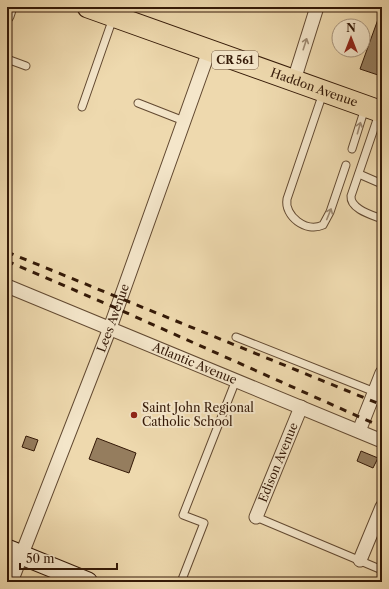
<svg xmlns="http://www.w3.org/2000/svg" width="389" height="589" font-family="'Libre Caslon Text',serif">
<style>
.building{fill:#957d5e;stroke:#341907}
.lines{fill:none;stroke-linecap:round;stroke-linejoin:round}
.lane-casing{stroke:#624931;stroke-width:9}
.street-casing{stroke:#624931;stroke-width:15}
.secondary-casing{stroke:#341907;stroke-width:21}
.primary-casing{stroke:#341907;stroke-width:23}
.lane{stroke:#f4e6ca;stroke-width:7}
.street{stroke:#f4e6ca;stroke-width:13}
.secondary{stroke:#f4e6ca;stroke-width:19}
.primary{stroke:#eed9ae;stroke-width:21}
.rail{stroke:#341907;stroke-width:3;stroke-dasharray:7 7;stroke-linecap:butt}
.oneway{stroke:#9e8a72}
.poi-dot{fill:#8f2418;stroke:#f4e6ca;stroke-width:1.5}
.labels{text-anchor:middle;stroke-width:4;stroke-linejoin:round;paint-order:stroke}
.shield{fill:#f4e6ca;stroke:#6e5642;stroke-width:1}
.shield-label{font-size:11px;font-weight:bold;fill:#341907}
.street-label{font-size:12px;fill:#341907;stroke:#f4e6ca}
.poi-label{font-size:12px;fill:#341907;stroke:#f4e6ca;text-anchor:start}
</style>
<rect width="100%" height="100%" fill="#eed9ae"/>
<filter id="stains"><feTurbulence type="fractalNoise" baseFrequency=".005" numOctaves="4"/><feColorMatrix values="0 0 0 0 .2 0 0 0 0 .09 0 0 0 0 .02 0 0 0 .5 -.17"/></filter>
<radialGradient id="worn" r=".72"><stop offset=".6" stop-color="#630" stop-opacity="0"/><stop offset="1" stop-color="#630" stop-opacity=".3"/></radialGradient>
<!-- building -->
<g class="building">
<polygon points="381,11 382,11 382,64 378,75 360,69"/>
<polygon points="26,436 38,440 34,451 22,447"/>
<polygon points="97,438 136,453 129,473 89,459"/>
<polygon points="361,451 378,458 373,468 357,461"/>
</g>
<g class="lines">
<defs>
<g id="lane">
<polyline points="7,59 26,66"/>
<path d="M323,93l-36,106c-3,17 19,34 36,26l7,-13 16,-47"/>
<polyline points="138,103 184,121"/>
<polyline points="82,107 113,18"/>
<path d="M379,114l-28,82c-1,13 21,19 31,23"/>
<polyline points="352,149 365,108"/>
<polyline points="359,174 382,184"/>
<polyline points="236,337 375,392"/>
<polyline points="256,517 382,570"/>
<polyline points="181,582 204,523 183,515 236,380"/>
</g>
<g id="street">
<polyline points="7,16 10,7"/>
<polyline points="294,80 317,7"/>
<path id="s1" d="M7,286l375,155"/>
<polyline points="359,431 382,373"/>
<path id="s2" d="M256,517l45,-110"/>
<polyline points="360,560 382,507"/>
<path id="s3" d="M11,582l99,-254 99,-277"/>
</g>
<polyline id="secondary" points="7,549 88,582"/>
<g id="primary">
<path id="s4" d="M88,7l294,105"/>
</g>
</defs>
<!-- lane casing -->
<use href="#lane" class="lane-casing"/>
<!-- street casing -->
<use href="#street" class="street-casing"/>
<!-- secondary casing -->
<use href="#secondary" class="secondary-casing"/>
<!-- primary casing -->
<use href="#primary" class="primary-casing"/>
<!-- lane -->
<use href="#lane" class="lane"/>
<!-- street -->
<use href="#street" class="street"/>
<!-- secondary -->
<use href="#secondary" class="secondary"/>
<!-- primary -->
<use href="#primary" class="primary"/>
<!-- rail -->
<g class="rail">
<polyline points="7,252 382,405"/>
<polyline points="7,261 109,305 382,427"/>
</g>
</g>
<!-- one-way arrows -->
<defs><path id="oneway-shaft" d="M-6 0H5M1.5-3L5.5 0L1.5 3" fill="none" stroke-width="1.6" stroke-linecap="round" stroke-linejoin="round"/></defs>
<g class="oneway">
<use href="#oneway-shaft" transform="translate(305 44) rotate(-72)"/>
<use href="#oneway-shaft" transform="translate(359 128) rotate(-74)"/>
<use href="#oneway-shaft" transform="translate(329 214) rotate(-68)"/>
</g>
<!-- markers -->
<circle class="poi-dot" cx="134" cy="415" r="4"/>
<g class="labels">
<!-- shield labels -->
<rect class="shield" x="212" y="51" width="46" height="18" rx="3"/>
<g class="shield-label">
<text x="235" y="64">CR 561</text>
</g>
<!-- street labels -->
<g class="street-label">
<text dy="4" stroke="none"><textPath href="#s4" startOffset="240">Haddon Avenue</textPath></text>
<text dy="4" stroke="none"><textPath href="#s3" startOffset="283">Lees Avenue</textPath></text>
<text dy="4" stroke="none"><textPath href="#s1" startOffset="203">Atlantic Avenue</textPath></text>
<text dy="4" stroke="none"><textPath href="#s2" startOffset="59">Edison Avenue</textPath></text>
</g>
<!-- poi labels -->
<g class="poi-label">
<text x="142" y="412">Saint John Regional<tspan x="142" dy="14">Catholic School</tspan></text>
</g>
</g>
<!-- margin -->
<rect width="389" height="589" fill="none" stroke="#eed9ae" stroke-width="24"/>
<rect x="8" y="8" width="373" height="573" fill="none" stroke="#341907" stroke-width="2"/>
<rect x="12" y="12" width="365" height="565" fill="none" stroke="#341907"/>
<!-- north arrow -->
<g transform="translate(351 38)"><circle r="19" fill="#f4e6ca" stroke="#a7947c"/>
<path d="M0-3L7 15L0 10L-7 15Z" fill="#8f2418"/>
<text y="-6" font-size="11" font-weight="bold" text-anchor="middle" fill="#341907">N</text>
</g>
<!-- scale -->
<path d="M20 563v6h97v-6" fill="none" stroke="#341907" stroke-width="2"/>
<text x="26" y="563" font-size="12" fill="#341907" stroke="#f4e6ca" stroke-width="3" paint-order="stroke">50 m</text>
<rect width="100%" height="100%" filter="url(#stains)"/>
<rect width="100%" height="100%" fill="url(#worn)"/>
</svg>
